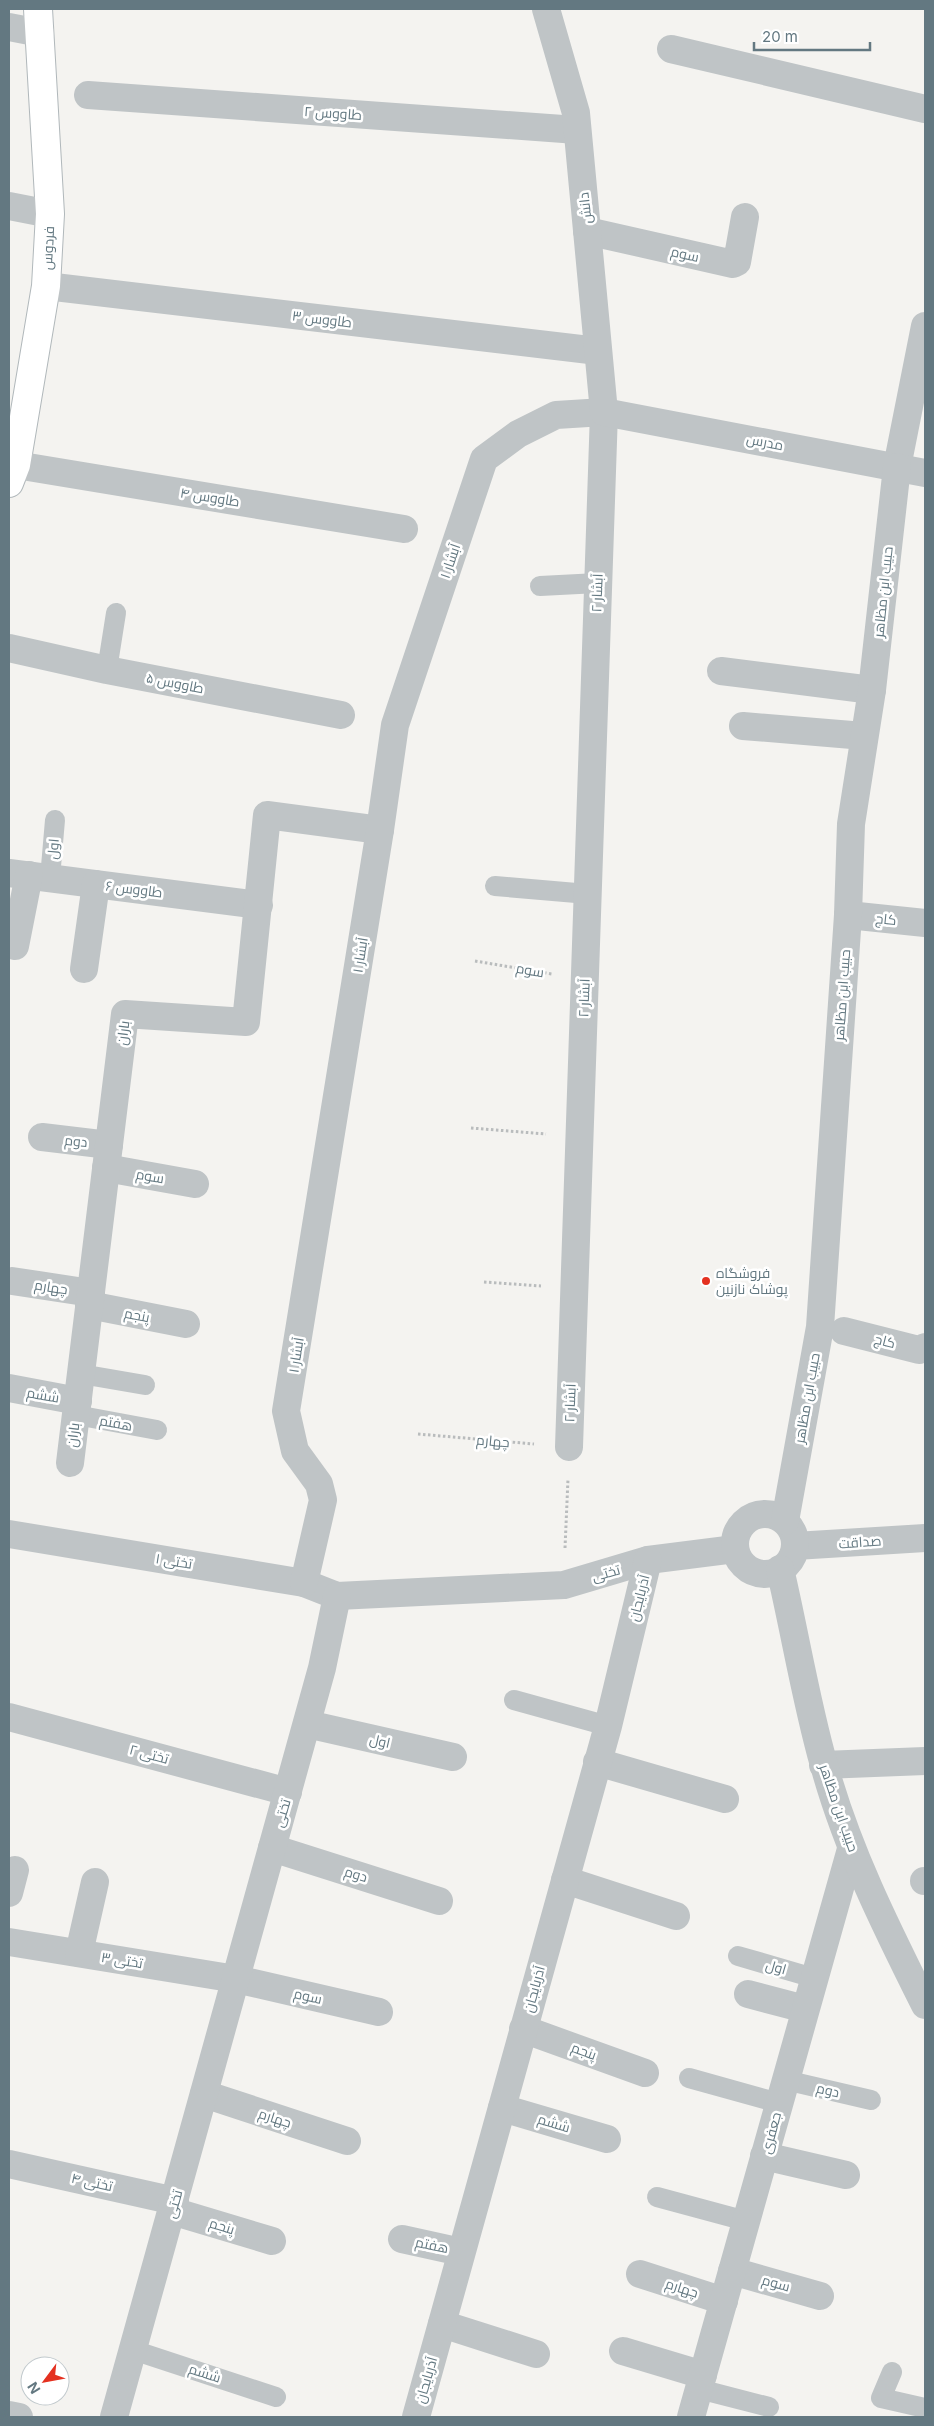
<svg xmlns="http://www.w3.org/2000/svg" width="934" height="2426" font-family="Inter,Cairo,sans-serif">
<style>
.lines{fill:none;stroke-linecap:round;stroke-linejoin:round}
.secondary-casing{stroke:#b1b8bb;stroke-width:30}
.path{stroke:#b9bcbd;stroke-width:3;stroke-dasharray:2.5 2.5;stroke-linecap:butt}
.service{stroke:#bfc4c6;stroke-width:20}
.minor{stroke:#bfc4c6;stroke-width:28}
.tertiary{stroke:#bfc4c6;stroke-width:28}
.secondary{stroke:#fff;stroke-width:28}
.poi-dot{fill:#e43120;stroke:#fff;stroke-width:2}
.labels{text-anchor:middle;stroke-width:5;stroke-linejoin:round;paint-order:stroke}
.street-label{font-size:14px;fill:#637881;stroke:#fff}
.poi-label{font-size:14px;fill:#637881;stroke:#fff;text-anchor:start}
</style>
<rect width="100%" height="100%" fill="#f4f3f0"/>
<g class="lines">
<defs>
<polyline id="secondary" points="9,483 16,465 46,286 50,214 38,9"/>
</defs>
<!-- secondary casing -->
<use href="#secondary" class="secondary-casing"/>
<!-- path -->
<g class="path">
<polyline points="475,961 552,974"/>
<polyline points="471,1128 546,1134"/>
<polyline points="484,1282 541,1286"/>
<polyline points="418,1434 534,1444"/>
<polyline points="565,1548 568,1479"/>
</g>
<!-- service -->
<g class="service">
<polyline points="540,586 598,583"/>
<polyline points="107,670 116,613"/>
<polyline points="50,878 55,820"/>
<polyline points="495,886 588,894"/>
<polyline points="81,1374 145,1385"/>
<polyline points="76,1415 157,1430"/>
<polyline points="514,1700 608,1726"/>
<polyline points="738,1956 814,1978"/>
<polyline points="689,2078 779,2103"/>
<polyline points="785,2080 871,2100"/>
<polyline points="657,2197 746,2221"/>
<polyline points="133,2350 276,2397"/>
<polyline points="892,2372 881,2398 925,2408"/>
<polyline points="699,2389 769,2407"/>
</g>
<!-- minor -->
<g class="minor">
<polyline points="9,27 40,33"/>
<polyline points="671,49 925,109"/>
<polyline points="88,95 577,130"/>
<polyline points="9,206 50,214"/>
<polyline points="587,231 733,264 737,262 745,217"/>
<polyline points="46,286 598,351"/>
<polyline points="16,465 404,529"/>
<polyline points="897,467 925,326"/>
<polyline points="9,648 107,670 341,715"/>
<polyline points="721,671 872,690"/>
<polyline points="743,726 864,736"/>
<polyline points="9,873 259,905"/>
<polyline points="848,915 925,923"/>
<polyline points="15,946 29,875"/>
<polyline points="84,969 96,884"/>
<polyline points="42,1137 109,1145"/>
<polyline points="106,1168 195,1184"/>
<polyline points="12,1281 91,1293"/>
<polyline points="89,1305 186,1324"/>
<polyline points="844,1331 919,1350 925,1347"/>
<polyline points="9,1388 78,1401"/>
<polyline points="70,1463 125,1014 246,1022 267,815 380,830"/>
<polyline points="9,1534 304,1583 337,1596 564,1585 648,1560 735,1549"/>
<polyline points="795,1546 925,1538"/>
<polyline points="304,1583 323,1500 319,1484 295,1451 286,1411 380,830 395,725 484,459 518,434 556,415 604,412 569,1447"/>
<polyline points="9,1717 288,1792"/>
<polyline points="307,1724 453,1757"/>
<polyline points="597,1762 725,1799"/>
<polyline points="823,1765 925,1761"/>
<polyline points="272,1848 439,1901"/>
<polyline points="565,1880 676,1916"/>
<polyline points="924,1881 925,1881"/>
<polyline points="9,1893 15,1870"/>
<polyline points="9,1942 236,1979 379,2012"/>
<polyline points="79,1953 95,1882"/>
<polyline points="748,1994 805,2009"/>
<polyline points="523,2029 645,2073"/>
<polyline points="204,2094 347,2141"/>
<polyline points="502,2108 607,2139"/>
<polyline points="764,2156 846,2175"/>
<polyline points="9,2164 175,2201"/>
<polyline points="172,2211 272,2241"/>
<polyline points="402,2239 461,2252"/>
<polyline points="732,2271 820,2296"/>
<polyline points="640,2274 724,2301"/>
<polyline points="442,2324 536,2354"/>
<polyline points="623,2351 703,2375"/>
<polyline points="9,2415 19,2417"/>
<polyline points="416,2417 608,1726 648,1560"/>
<polyline points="691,2417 851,1849"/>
</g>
<!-- tertiary -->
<g class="tertiary">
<polyline points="546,9 576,113 604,412 925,473"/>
<circle cx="765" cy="1544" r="30"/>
<polyline points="785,1521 820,1327 848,915 851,824 872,690 897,467"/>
<path d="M780,1569c15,64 26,133 44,196 23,84 62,162 101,240"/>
<polyline points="114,2417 322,1668 337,1596"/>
</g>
<!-- secondary -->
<use href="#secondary" class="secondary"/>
</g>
<!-- markers -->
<circle class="poi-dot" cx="706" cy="1281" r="5"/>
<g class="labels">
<!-- street labels -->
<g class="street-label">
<text transform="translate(333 113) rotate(4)" y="5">طاووس ۲</text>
<text transform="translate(585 208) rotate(-96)" y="5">دانش</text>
<text transform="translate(48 248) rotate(-87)" y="5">فردوس</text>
<text transform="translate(685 254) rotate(13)" y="5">سوم</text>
<text transform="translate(322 319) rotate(7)" y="5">طاووس ۳</text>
<text transform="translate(765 442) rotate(11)" y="5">مدرس</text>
<text transform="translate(210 497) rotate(9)" y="5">طاووس ۴</text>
<text transform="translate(450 561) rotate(-71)" y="5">آبشار ۱</text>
<text transform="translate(883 592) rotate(-84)" y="5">حبیب ابن مظاهر</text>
<text transform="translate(597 593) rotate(-88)" y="5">آبشار ۲</text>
<text transform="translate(175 683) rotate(11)" y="5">طاووس ۵</text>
<text transform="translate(53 849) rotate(-85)" y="5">اول</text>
<text transform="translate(134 889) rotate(7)" y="5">طاووس ۶</text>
<text transform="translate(886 919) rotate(6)" y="5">کاج</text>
<text transform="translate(360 955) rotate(-81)" y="5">آبشار ۱</text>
<text transform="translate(530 970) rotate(10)" y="5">سوم</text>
<text transform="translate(842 995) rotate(-86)" y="5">حبیب ابن مظاهر</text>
<text transform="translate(584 998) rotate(-88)" y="5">آبشار ۲</text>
<text transform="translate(123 1033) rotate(-83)" y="5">باران</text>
<text transform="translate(76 1141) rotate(6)" y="5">دوم</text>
<text transform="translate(150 1176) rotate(10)" y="5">سوم</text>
<text transform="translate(51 1287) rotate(9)" y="5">چهارم</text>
<text transform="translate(137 1315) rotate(11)" y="5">پنجم</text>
<text transform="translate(885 1341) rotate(14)" y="5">کاج</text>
<text transform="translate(296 1355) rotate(-81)" y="5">آبشار ۱</text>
<text transform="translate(43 1395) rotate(10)" y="5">ششم</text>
<text transform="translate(807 1398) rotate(-80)" y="5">حبیب ابن مظاهر</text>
<text transform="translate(570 1403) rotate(-88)" y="5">آبشار ۲</text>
<text transform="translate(116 1423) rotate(10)" y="5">هفتم</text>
<text transform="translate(73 1435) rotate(-83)" y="5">باران</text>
<text transform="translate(493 1441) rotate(5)" y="5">چهارم</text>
<text transform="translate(860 1542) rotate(-4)" y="5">صداقت</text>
<text transform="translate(174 1561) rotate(9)" y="5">تختی ۱</text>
<text transform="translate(606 1573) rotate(-16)" y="5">تختی</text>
<text transform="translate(639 1598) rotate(-76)" y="5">آذربایجان</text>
<text transform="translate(380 1741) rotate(13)" y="5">اول</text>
<text transform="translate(149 1754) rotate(15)" y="5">تختی ۲</text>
<text transform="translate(839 1808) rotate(71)" y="5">حبیب ابن مظاهر</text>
<text transform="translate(282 1813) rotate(-74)" y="5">تختی</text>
<text transform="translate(356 1874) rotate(17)" y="5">دوم</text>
<text transform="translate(122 1960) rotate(9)" y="5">تختی ۳</text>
<text transform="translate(776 1967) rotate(16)" y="5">اول</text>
<text transform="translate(534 1989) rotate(-75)" y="5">آذربایجان</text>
<text transform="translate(308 1996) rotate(13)" y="5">سوم</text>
<text transform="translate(584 2051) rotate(20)" y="5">پنجم</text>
<text transform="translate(828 2090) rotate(13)" y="5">دوم</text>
<text transform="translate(275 2118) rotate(18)" y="5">چهارم</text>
<text transform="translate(554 2123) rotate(17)" y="5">ششم</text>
<text transform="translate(771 2133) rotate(-75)" y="5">جعفری</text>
<text transform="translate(92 2182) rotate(12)" y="5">تختی ۴</text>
<text transform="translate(174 2204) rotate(-75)" y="5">تختی</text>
<text transform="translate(222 2226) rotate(17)" y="5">پنجم</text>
<text transform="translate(432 2245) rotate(12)" y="5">هفتم</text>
<text transform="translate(776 2283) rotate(16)" y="5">سوم</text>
<text transform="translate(682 2288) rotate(18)" y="5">چهارم</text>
<text transform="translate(205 2373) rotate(18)" y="5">ششم</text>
<text transform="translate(426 2380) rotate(-74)" y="5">آذربایجان</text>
</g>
<!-- poi labels -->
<g class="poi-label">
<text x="716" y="1278">فروشگاه<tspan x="716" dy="16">پوشاک نازنین</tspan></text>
</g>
</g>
<!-- border -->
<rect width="934" height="2426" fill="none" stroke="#637881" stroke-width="20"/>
<!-- north arrow -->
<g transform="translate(45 2381) rotate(238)"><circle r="24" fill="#ffffff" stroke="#c1c9cd"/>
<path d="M0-4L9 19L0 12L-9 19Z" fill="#e43120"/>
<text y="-8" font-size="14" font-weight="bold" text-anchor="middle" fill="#637881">N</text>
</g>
<!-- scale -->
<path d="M754 42v8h116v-8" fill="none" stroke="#637881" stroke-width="2.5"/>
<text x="762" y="42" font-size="15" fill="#637881" stroke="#ffffff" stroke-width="4" paint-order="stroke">20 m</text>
</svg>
